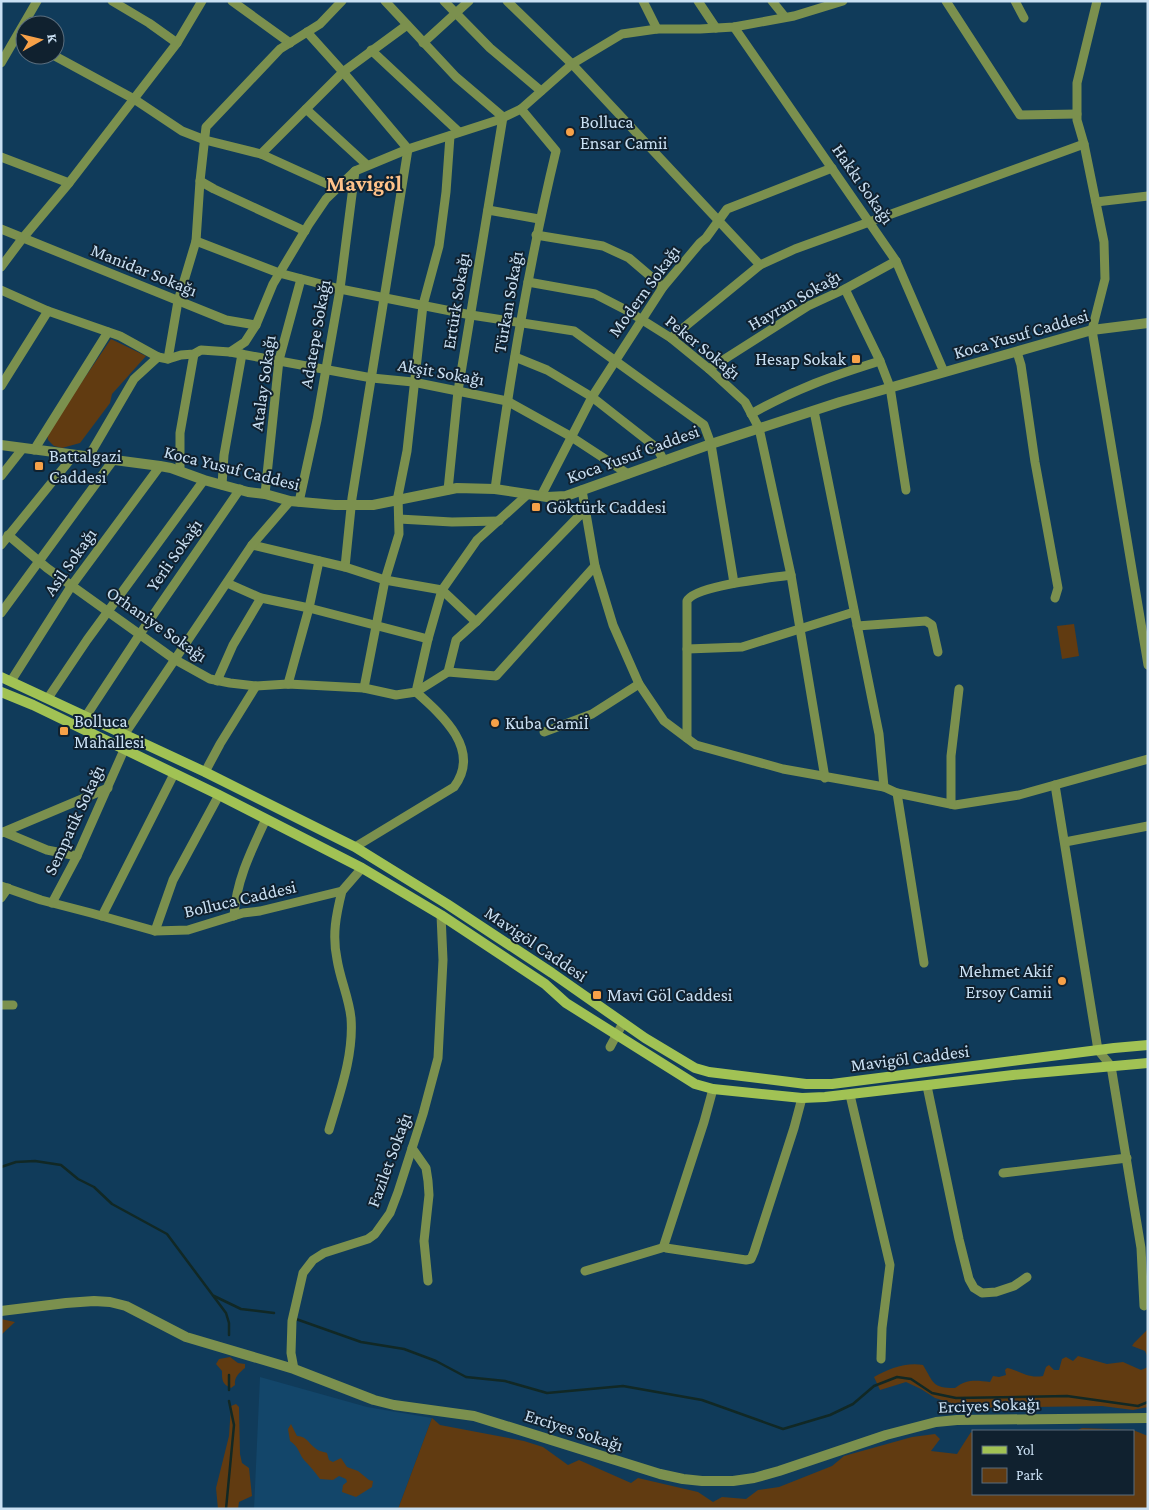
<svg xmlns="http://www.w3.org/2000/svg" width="1149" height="1510" font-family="'Crimson Pro',serif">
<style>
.built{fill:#13466a}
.green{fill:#613b11}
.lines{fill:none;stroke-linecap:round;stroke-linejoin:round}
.stream{stroke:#112825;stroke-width:2.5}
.minor{stroke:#7b904e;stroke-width:9}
.tertiary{stroke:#7b904e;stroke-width:10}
.secondary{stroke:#a1c254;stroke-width:10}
.poi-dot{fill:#f7a148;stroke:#10212f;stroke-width:2}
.labels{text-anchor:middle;stroke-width:4;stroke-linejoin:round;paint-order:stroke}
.poi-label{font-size:18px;fill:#cae0f3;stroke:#10212f;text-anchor:start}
.street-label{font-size:18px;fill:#cae0f3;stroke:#10212f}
.district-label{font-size:22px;font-weight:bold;fill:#ffc28a;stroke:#10212f}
</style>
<rect width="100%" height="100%" fill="#103b5a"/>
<!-- built -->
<polygon class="built" points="260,1377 367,1407 432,1418 398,1509 254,1509"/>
<!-- green -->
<g class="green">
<polygon points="111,339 146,356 112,394 110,403 80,443 62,448 54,446 48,440 47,433"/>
<polygon points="1074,624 1079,656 1062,659 1057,626"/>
<polygon points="1,1319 15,1322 1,1335"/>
<polygon points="1148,1329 1148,1358 1145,1351 1132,1346 1134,1343"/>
<path d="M1078,1356l29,8 16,-2 18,8 7,-3v40l-15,3 -31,-4 -135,2 -32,-10 -14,-9 -15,-7 -26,8 -6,-13c14,-8 32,-15 49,-12 11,18 9,23 32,23 11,-9 21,-8 35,-6l3,-6 6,1 7,-2 -1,-5 2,-2c12,2 21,11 36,8l3,-9 3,-2 5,5h5l3,-11 4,-2 7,4z"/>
<path d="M230,1357l8,6 7,1v4c-6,5 -11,9 -10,17l-4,3c-9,-4 -9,-8 -9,-17l-6,-7 3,-5z"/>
<polygon points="236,1404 239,1407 240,1454 242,1463 249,1468 252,1496 239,1502 238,1509 218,1509 216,1488 229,1436 231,1406"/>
<polygon points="432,1418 440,1425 524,1441 543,1447 568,1465 579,1460 631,1483 638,1478 698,1492 713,1502 722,1497 746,1499 758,1490 779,1487 832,1466 844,1456 912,1437 935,1434 940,1439 931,1451 957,1454 971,1432 973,1434 973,1494 1133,1494 1133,1431 1075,1431 1082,1428 1133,1430 1148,1436 1148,1509 398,1509"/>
<path d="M291,1424l6,12c11,1 11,7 18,12 3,3 9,4 12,5l2,7 4,2 8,-4 6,9 11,4 11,9 4,1 -1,6 -16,10 -14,-5 1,-7 4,-3 -1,-3 -7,-3 -6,4 -13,-1c-5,-7 -10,-13 -16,-19 -6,-8 -5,-13 -14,-19l-2,-12z"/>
</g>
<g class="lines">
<!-- stream -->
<g class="stream">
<polyline points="1,1167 16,1162 35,1161 61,1165 78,1179 94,1187 112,1204 167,1234 226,1313 229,1323 229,1335"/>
<polyline points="214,1296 241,1309 274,1313"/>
<polyline points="296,1319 361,1342 404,1349 436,1361 466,1377 505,1381 547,1393 623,1386 702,1400 783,1429 830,1415 853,1404 874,1386 897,1377 911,1379 932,1393 956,1398 1067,1396 1138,1406 1148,1402"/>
<polyline points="229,1375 229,1390"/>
<polyline points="226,1509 234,1425 229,1401"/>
</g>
<!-- minor -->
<g class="minor">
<polyline points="112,1 149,23 177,43"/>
<polyline points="232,1 290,43"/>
<polyline points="385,1 456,77 503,117 458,391 448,490"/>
<polyline points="444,1 490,48 541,91"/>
<polyline points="507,1 572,64 760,265"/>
<polyline points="643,1 657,29"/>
<polyline points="698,1 716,28"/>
<polyline points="772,1 785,17"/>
<polyline points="946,1 1020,115 1077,114"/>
<polyline points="1015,1 1024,18"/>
<polyline points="1097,1 1077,83 1077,120 1084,144 1104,242 1105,279 1092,330 1148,665"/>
<polyline points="734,27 896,261 944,372"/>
<polyline points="307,32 343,72 408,149 352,498 345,567"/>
<polyline points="423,43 469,1"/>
<polyline points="371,50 459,132"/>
<polyline points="53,55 134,99 182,131 205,140 261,154 336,188"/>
<polyline points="1,63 37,1"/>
<polyline points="306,109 367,165"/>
<polyline points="261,154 343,72 407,25"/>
<polyline points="1,157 69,183"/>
<polyline points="200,181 214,189 305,231"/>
<polyline points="1096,202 1148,196"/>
<polyline points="488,210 539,219"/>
<polyline points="1,229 226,320 256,325"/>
<polyline points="536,235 603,246 629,258 663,287"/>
<polyline points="196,241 279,273 340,289 471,315 574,331 704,425 711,444 734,583"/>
<polyline points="1,267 22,239 69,183 177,43 202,1"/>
<polyline points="528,282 595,294 628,311 671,338 709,369 745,402 759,428 791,575 825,778"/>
<polyline points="845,289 880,361 890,387 906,490"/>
<polyline points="1,290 48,311 120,336 158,357"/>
<polyline points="671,338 760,265 795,249 1084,144"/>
<polyline points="230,352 372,378 413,382 507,401 570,436 628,474"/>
<polyline points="1017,352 1021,365 1035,462 1058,588 1055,598"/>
<polyline points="515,357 547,370 592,397 657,448 664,461"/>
<polyline points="168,359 178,301 196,241 200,181 206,127 280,49 320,24 342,1"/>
<polyline points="709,369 808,306 845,289 896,261"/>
<polyline points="1,386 48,311"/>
<polyline points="814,411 879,734 884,787"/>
<path d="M751,414c44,-25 81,-38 129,-53"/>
<polyline points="34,450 108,332"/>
<polyline points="89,456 134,379 158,357 168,359 181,355 194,354 201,350 230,352 245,342 256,325 273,284 309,224 326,199 355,171 408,149 498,120 521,109 572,64 622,34 657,29 700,29 734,27 794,16 843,1"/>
<polyline points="180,471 180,433 194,354"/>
<polyline points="1,476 23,448"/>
<polyline points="222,485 224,455 242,354"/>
<path d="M495,489c15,-113 34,-226 61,-338l-35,-42"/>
<polyline points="582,490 595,566 613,625 639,684 664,721 696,745 783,769 884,787 897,793 955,805 1019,795 1148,759"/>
<polyline points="265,494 279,360 301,279"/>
<polyline points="541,496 592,397 663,287 700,243 706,238 727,209 832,168"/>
<polyline points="299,502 317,420 340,289 355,171"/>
<polyline points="399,519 452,522 499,521"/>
<polyline points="8,535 47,568 174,659 210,679 230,683 256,686 288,684 364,688 396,695 416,692 428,639 442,590 477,540 527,495"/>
<polyline points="1,545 74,455"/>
<polyline points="252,545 345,567 385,580 442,590 476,622"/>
<polyline points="227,583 261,598 309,608 428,639"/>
<polyline points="1,613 114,459"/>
<polyline points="857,626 926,621 932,625 938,652"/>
<polyline points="687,649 742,647 854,612"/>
<polyline points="448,672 456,640 476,622 578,517 586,512"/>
<polyline points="11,681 72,585 160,466"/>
<polyline points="217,681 233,645 261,598"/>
<polyline points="288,684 309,608 319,561"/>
<polyline points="364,688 385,580 399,534 398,496 407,451 423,305 439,246 446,192 450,136"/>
<polyline points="48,698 87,640 204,480"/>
<polyline points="86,716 140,634 240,489"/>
<polyline points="544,732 592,714 639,684"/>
<polyline points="124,735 252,545 290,501"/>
<path d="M687,738v-137c7,-16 85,-23 104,-26"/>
<polyline points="205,772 220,744 256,686"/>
<polyline points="1055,785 1098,1050 1111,1066 1141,1248 1144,1306"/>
<polyline points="897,793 924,963"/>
<polyline points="951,804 951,756 959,689"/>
<polyline points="4,832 47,850 77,856"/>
<polyline points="1,833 108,788"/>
<polyline points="1065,842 1148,826"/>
<path d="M355,847l99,-60c28,-37 -12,-72 -38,-95l32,-20 48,4 99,-110"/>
<polyline points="1,886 41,900 91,913 155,931 188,930 243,913 260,911 342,891 362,868"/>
<polyline points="1,898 8,888"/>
<polyline points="52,903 77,856 124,750"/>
<polyline points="102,916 174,774"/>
<path d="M234,916c2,-35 17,-65 32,-97"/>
<polyline points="155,931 173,880 219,795"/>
<polyline points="1,1005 13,1005"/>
<polyline points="610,1047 623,1023"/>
<polyline points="927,1086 959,1239 969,1279 974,1288 982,1293 996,1292 1014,1286 1027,1277"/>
<polyline points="713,1089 704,1122 664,1245 666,1248 746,1260 751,1259 754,1252 794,1128 802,1098"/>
<polyline points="850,1095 890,1265 882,1328 881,1359"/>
<path d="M329,1130c10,-35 25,-74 22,-112 -2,-20 -11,-39 -14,-59 -5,-24 -1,-44 5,-68"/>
<polyline points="412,1148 426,1168 428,1181 429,1195 424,1241 428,1281"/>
<polyline points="1003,1173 1127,1158"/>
<polyline points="585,1271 665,1247"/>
<polyline points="294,1369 291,1353 292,1321 303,1273 313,1260 324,1253 368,1239 375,1234 390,1213 398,1192 423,1114 438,1058 443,960 441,915"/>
</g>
<!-- tertiary -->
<g class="tertiary">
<polyline points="1,445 160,466 171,468 204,480 248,492 265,494 290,501 335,505 373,505 457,488 495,489 547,497 566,496 711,444 840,402 1092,330 1148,323"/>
<polyline points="1,1311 66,1303 94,1301 110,1302 126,1306 186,1337 294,1369 374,1400 394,1405 474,1416 660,1474 683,1479 702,1481 733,1481 754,1478 779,1471 886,1435 936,1422 957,1420 1148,1418"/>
</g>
<!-- secondary -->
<g class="secondary">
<polyline points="1,677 205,772 355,847 447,904 552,973 645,1038 695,1068 709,1072 806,1084 832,1084 1114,1048 1148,1045"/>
<polyline points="1,692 33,705 219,795 362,868 441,915 545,984 566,1003 695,1084 713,1089 802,1098 825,1097 1013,1075 1148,1063"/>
</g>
</g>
<!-- markers -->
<g class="poi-dot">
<circle cx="570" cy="132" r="5"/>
<rect x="851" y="354" width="10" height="10" rx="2.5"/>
<rect x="34" y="461" width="10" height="10" rx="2.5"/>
<rect x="531" y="502" width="10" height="10" rx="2.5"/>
<circle cx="495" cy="723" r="5"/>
<rect x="59" y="726" width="10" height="10" rx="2.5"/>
<circle cx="1062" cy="981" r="5"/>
<rect x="592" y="990" width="10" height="10" rx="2.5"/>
</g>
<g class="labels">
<!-- poi labels -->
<g class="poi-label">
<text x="580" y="128">Bolluca<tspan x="580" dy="21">Ensar Camii</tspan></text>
<text x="846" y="365" text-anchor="end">Hesap Sokak</text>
<text x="49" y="462">Battalgazi<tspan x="49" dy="21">Caddesi</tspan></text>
<text x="546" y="513">Göktürk Caddesi</text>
<text x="74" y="727">Bolluca<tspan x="74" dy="21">Mahallesi</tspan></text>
<text x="505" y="729">Kuba Camiİ</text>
<text x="1052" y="977" text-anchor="end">Mehmet Akif<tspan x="1052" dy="21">Ersoy Camii</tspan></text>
<text x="607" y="1001">Mavi Göl Caddesi</text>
</g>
<!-- street labels -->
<g class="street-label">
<text transform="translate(863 184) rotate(55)" y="6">Hakkı Sokağı</text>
<text transform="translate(144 270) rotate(22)" y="6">Manidar Sokağı</text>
<text transform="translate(644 291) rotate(-54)" y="6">Modern Sokağı</text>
<text transform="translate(794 300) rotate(-30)" y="6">Hayran Sokağı</text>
<text transform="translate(456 301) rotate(-81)" y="6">Ertürk Sokağı</text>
<text transform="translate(508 302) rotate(-80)" y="6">Türkan Sokağı</text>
<text transform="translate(315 334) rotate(-80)" y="6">Adatepe Sokağı</text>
<text transform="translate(1021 334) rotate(-16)" y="6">Koca Yusuf Caddesi</text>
<text transform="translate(703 347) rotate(39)" y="6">Peker Sokağı</text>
<text transform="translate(441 372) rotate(10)" y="6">Akşit Sokağı</text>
<text transform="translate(263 383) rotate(-82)" y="6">Atalay Sokağı</text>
<text transform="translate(633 454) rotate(-20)" y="6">Koca Yusuf Caddesi</text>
<text transform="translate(232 468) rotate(14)" y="6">Koca Yusuf Caddesi</text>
<text transform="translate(174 555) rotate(-55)" y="6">Yerli Sokağı</text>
<text transform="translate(70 562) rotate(-55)" y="6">Asil Sokağı</text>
<text transform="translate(157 624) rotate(35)" y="6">Orhaniye Sokağı</text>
<text transform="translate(74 820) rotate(-65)" y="6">Sempatik Sokağı</text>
<text transform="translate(240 899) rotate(-13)" y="6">Bolluca Caddesi</text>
<text transform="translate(536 944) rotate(34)" y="6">Mavigöl Caddesi</text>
<text transform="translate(910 1058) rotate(-7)" y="6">Mavigöl Caddesi</text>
<text transform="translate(389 1160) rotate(-70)" y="6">Fazilet Sokağı</text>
<text transform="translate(989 1405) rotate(-2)" y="6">Erciyes Sokağı</text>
<text transform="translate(574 1430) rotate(18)" y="6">Erciyes Sokağı</text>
</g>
<!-- district labels -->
<g class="district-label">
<text x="364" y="191">Mavigöl</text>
</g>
</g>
<!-- border -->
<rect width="1149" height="1510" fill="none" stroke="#cae0f3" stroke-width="5"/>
<!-- legend -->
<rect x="972" y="1430" width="162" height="65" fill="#10212f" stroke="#5a6d7d"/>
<rect x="982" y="1446" width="25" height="8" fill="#a1c254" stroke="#5a6d7d"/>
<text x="1016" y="1455" font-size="15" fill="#cae0f3">Yol</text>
<rect x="982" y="1468" width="25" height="15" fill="#613b11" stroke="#5a6d7d"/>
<text x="1016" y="1480" font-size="15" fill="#cae0f3">Park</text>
<!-- north arrow -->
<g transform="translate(40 40) rotate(82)"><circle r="24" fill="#10212f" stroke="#5a6d7d"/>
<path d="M0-4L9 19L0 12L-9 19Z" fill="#f7a148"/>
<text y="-8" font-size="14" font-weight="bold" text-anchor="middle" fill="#cae0f3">K</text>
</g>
</svg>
